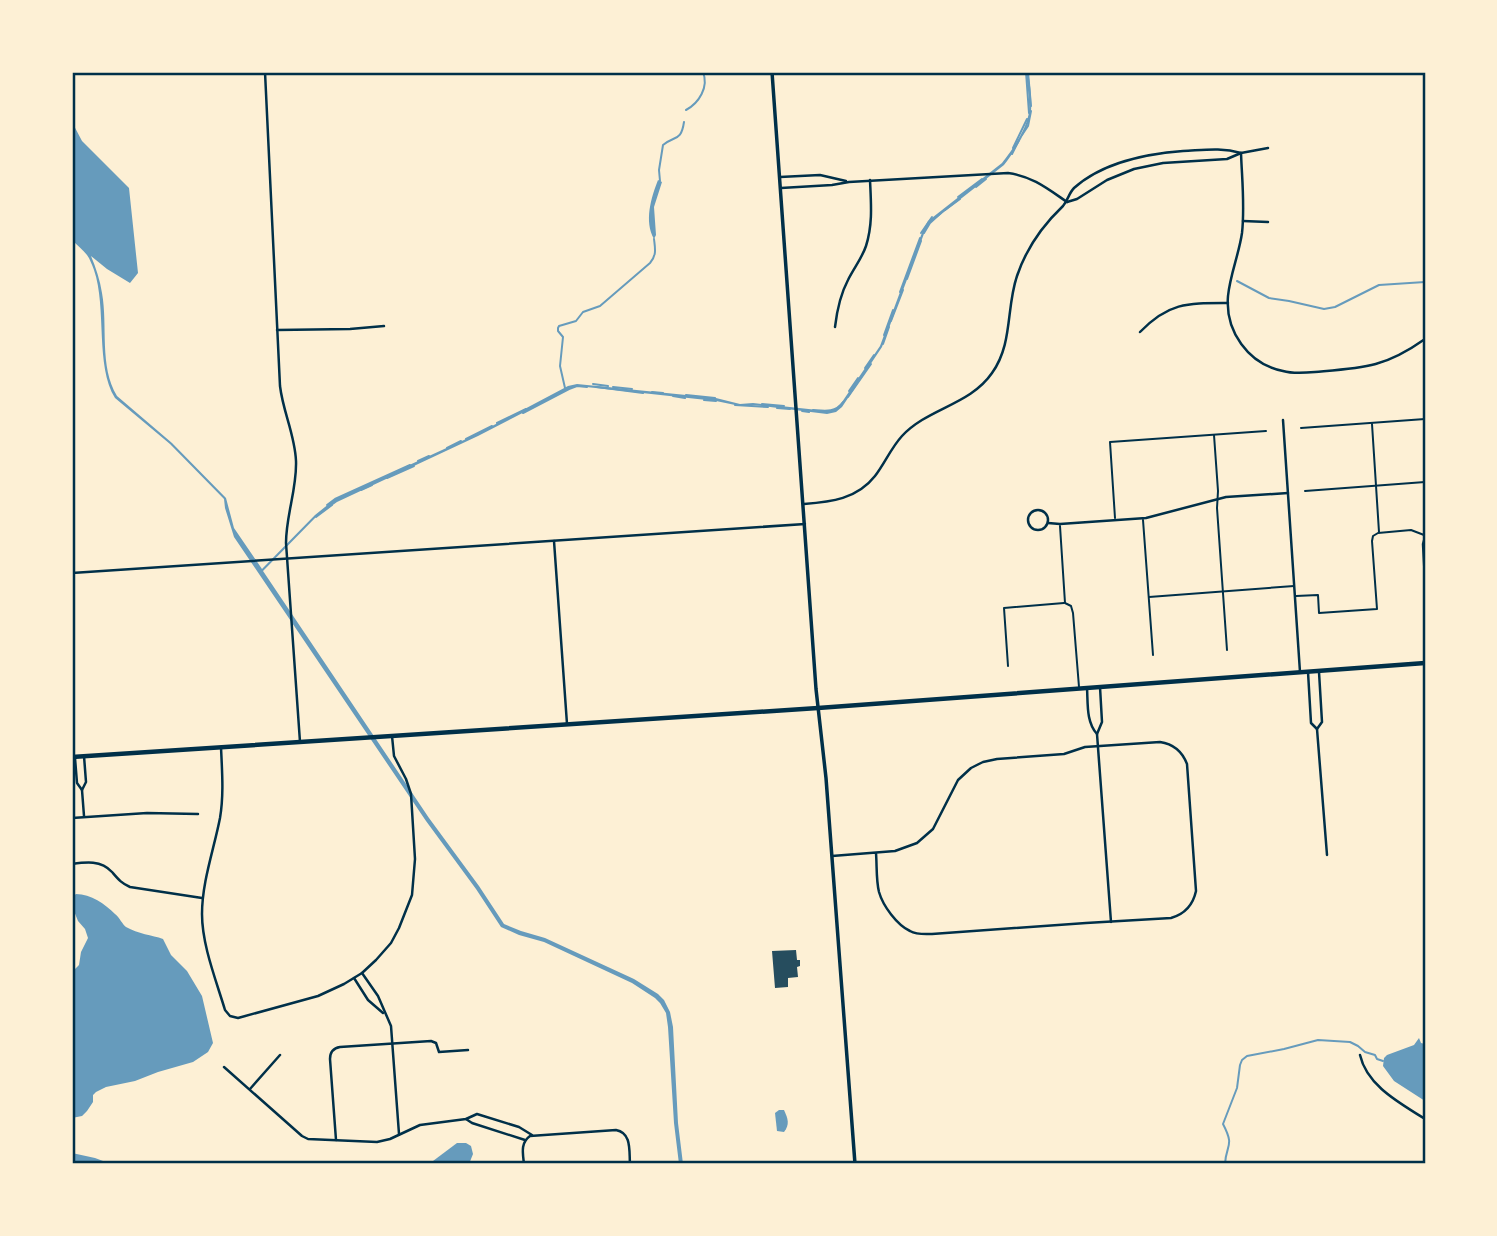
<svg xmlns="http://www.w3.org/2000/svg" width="1497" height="1236" font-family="Helvetica,sans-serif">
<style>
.water{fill:#669bbc}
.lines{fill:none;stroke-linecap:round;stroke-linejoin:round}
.stream{stroke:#669bbc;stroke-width:2}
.building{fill:#264d5e}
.service{stroke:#003049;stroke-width:2}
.minor{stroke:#003049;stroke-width:2.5}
.tertiary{stroke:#003049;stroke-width:3.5}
.secondary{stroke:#003049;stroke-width:4.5}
.neatline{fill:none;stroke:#003049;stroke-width:2.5}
</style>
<rect width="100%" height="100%" fill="#fdf0d5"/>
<!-- water -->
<g class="water">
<path d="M1026,72h2c2,12 4,26 3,39 -1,16 -17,41 -27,54l-74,58 -5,8 -43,116 -40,60 -6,5 -9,2 -74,-9 -13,1 -24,-5 -139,-15 -8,3 -91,47 -141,66 -21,15 -53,54 166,247 50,68 25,38 17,7 24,7 89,41 24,15 6,6 6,12 3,15 5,96 5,41h-4l-5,-41 -6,-96 -2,-14 -6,-10 -5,-5 -23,-15 -88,-41 -25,-7 -18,-8 -25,-38 -50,-68 -192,-284 -9,-29 -1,-9 -54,-55 -55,-46c-20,-32 -8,-90 -21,-128 -2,-5 -4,-11 -7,-15 -4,-5 -10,-10 -15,-15v-118l10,19 47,47 9,85 -8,10 -23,-14 -16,-13c5,12 9,24 11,37 6,33 -3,73 15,103l55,47 54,55 8,30 28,41 53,-54 20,-16 142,-65 91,-48 9,-2 139,14 24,6 13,-1 74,8 8,-2 5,-4 40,-59 43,-116 5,-9 74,-58c10,-12 25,-35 27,-51 1,-13 -2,-27 -3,-40z"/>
<path d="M658,180l4,2 -8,25 2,28 -2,4c-10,-18 -3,-41 4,-59z"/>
<path d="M76,894c15,0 29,10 39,20 5,4 7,10 11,13 12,7 26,8 37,12l8,16 16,16 15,25 11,47 -5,9 -15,10 -35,10 -23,9 -29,6 -10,5 -3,3v7l-6,9 -5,5 -10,2v-146l7,-7 2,-13 7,-14 -3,-9 -7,-8 -6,-15v-9z"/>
<polygon points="1419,1038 1421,1043 1425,1044 1425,1101 1394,1081 1383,1066 1384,1058 1387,1055 1414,1045"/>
<path d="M779,1110h5c4,9 6,14 0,22l-7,-1 -2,-18z"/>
<polygon points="457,1143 466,1143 471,1146 473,1154 469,1164 429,1164"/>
<polygon points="72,1153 95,1158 111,1164 72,1164"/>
</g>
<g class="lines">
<!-- stream -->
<g class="stream">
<polyline points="1026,72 1029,113"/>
<polyline points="1028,72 1031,106"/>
<path d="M686,110c13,-7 23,-23 17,-38"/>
<polyline points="1022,135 1028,126 1031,111"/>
<polyline points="1013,148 1027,119"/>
<polyline points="1012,154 1019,140"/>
<path d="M660,181l-1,-11 4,-25c12,-10 18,-3 21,-23"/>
<polyline points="976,187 986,179"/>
<polyline points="958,197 982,179"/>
<polyline points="945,210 960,199"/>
<polyline points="921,233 932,217"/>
<polyline points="924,233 930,223 941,213"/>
<polyline points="907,279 921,241"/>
<polyline points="1237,281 1269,298 1289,301 1324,309 1335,307 1379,285 1425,282"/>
<polyline points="900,292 920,238"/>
<polyline points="891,321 903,290"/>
<polyline points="884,335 893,310"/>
<polyline points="883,344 889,327"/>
<polyline points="865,368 874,355"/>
<polyline points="593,384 608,386"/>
<polyline points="597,387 643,393"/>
<polyline points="613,387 632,389"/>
<path d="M565,388l-5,-22 3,-29 -5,-6v-3l1,-2 17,-5 7,-9 17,-6 50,-43c7,-8 5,-15 4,-24"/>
<polyline points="849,391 858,378"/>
<polyline points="652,392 663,393"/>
<polyline points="686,395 715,398"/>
<polyline points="673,396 685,398"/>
<polyline points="848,397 871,364"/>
<polyline points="704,400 716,401"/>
<polyline points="762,404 784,406"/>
<polyline points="735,405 768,407"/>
<polyline points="777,408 790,409"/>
<path d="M813,410c12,1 22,3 30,-8"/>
<polyline points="802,411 809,412"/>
<polyline points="523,413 569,389 577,386 587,387"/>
<polyline points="497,423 526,409"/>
<polyline points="466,439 492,426"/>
<polyline points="447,448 461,441"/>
<polyline points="418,461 429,456"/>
<polyline points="387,478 414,466"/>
<polyline points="361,490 372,485"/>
<polyline points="327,505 335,499 410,465"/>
<polyline points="316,517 332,505"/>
<path d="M1225,1164c1,-20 10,-17 -2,-40l14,-36 3,-23 2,-5 5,-4 37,-7 34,-9 32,2 8,4 7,6 10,3 2,4 6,2"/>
</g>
</g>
<!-- building -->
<polygon class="building" points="796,950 797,960 800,960 800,966 797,967 798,977 788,978 788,987 775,988 772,951"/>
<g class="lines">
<!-- service -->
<g class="service">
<polyline points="1372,424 1379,532"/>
<polyline points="1301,428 1425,419"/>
<polyline points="1214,435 1218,491 1217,508 1227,650"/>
<polyline points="1305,491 1425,482"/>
<polyline points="1115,518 1110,442 1266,431"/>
<polyline points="1143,520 1153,655"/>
<polyline points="1060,526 1065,603 1071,606 1073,613 1079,687"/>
<polyline points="1296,596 1318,595 1319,613 1377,609 1372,541 1373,536 1378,533 1411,530 1424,535"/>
<polyline points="1149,597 1294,586"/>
<polyline points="1008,666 1004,608 1064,603"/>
</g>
<!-- minor -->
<g class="minor">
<path d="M265,72l15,314c3,26 15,49 16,75 1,28 -10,54 -10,82l14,199"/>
<path d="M1241,153c1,27 4,53 1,80 -3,21 -12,42 -14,63 -3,35 20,68 55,75 10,3 21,2 32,1 48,-4 69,-4 110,-33"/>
<polyline points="780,177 820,175 846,181"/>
<path d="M781,188l51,-3 17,-3 159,-9c24,3 40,16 59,29"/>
<polyline points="1067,202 1077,199 1107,180 1134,169 1163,163 1227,159 1241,153 1268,148"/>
<polyline points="1243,221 1268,222"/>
<path d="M835,327c2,-17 5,-32 13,-47 6,-12 14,-22 18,-34 7,-22 5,-43 4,-66"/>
<polyline points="277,330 350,329 384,326"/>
<path d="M1140,332c29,-30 48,-29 88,-29"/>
<polyline points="1283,420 1300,672"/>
<path d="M804,504c27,-2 53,-5 71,-28 10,-13 16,-28 27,-40 26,-28 68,-31 90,-63 21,-29 14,-65 25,-97 9,-27 25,-50 46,-70 5,-6 6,-13 11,-18 29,-26 71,-34 109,-37 21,-1 38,-4 58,2"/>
<circle cx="1038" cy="520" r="10"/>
<polyline points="1048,523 1060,524 1146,518 1226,497 1288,493"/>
<polyline points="1425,537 1423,544 1425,580"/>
<polyline points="554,541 567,724"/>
<polyline points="72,573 805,524"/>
<polyline points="1425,611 1425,650"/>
<polyline points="1308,672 1311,723 1317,729"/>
<polyline points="1319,672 1322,722 1317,729 1327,855"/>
<polyline points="1100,687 1102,722 1097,734 1111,922"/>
<path d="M1087,688c1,15 -1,34 10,46"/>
<path d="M221,747c1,24 3,47 -1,71 -6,31 -18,64 -18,96 0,31 14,66 23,96l5,6 8,2 80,-22 26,-12 18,-11 14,-13 15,-17 8,-15 13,-33 3,-36 -4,-65 -5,-15 -12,-23 -2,-20"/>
<polyline points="75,758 77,783 82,790 84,816"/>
<polyline points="82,790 86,782 84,756"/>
<polyline points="72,818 147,813 198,814"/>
<path d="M832,856l63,-5 22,-8 16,-14 25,-49 13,-12 12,-6 14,-3 67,-5 21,-7 75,-5c14,2 22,9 27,22l9,127c-3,14 -11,23 -25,27l-85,5 -154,11c-7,0 -15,1 -22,-3 -13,-6 -27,-25 -31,-39 -3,-12 -2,-26 -3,-39"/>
<path d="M72,864c14,-2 29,-4 40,8 6,7 9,11 18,15l72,11"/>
<polyline points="362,973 378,996 391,1026 399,1134"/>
<polyline points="354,978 368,1000 383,1013"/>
<path d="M1360,1055c7,31 40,48 65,64"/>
<polyline points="224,1067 302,1136 308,1139 377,1142 390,1139 420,1125 466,1119 477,1114 519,1127 532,1135"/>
<polyline points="250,1089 280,1055"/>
<polyline points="466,1119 472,1123 525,1140"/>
<path d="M336,1140l-6,-81c0,-7 4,-11 10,-12l91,-6 5,2 3,9 29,-2"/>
<path d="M524,1164c-1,-10 -4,-21 6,-28l86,-6c16,3 13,21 14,34"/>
</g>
<!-- tertiary -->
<polyline class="tertiary" points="772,72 816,689 826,778 855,1164"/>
<!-- secondary -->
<polyline class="secondary" points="72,757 818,708 1425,663"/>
</g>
<!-- border -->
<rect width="1497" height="1236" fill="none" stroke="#fdf0d5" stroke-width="147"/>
<rect x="74" y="74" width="1350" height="1088" class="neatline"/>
</svg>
